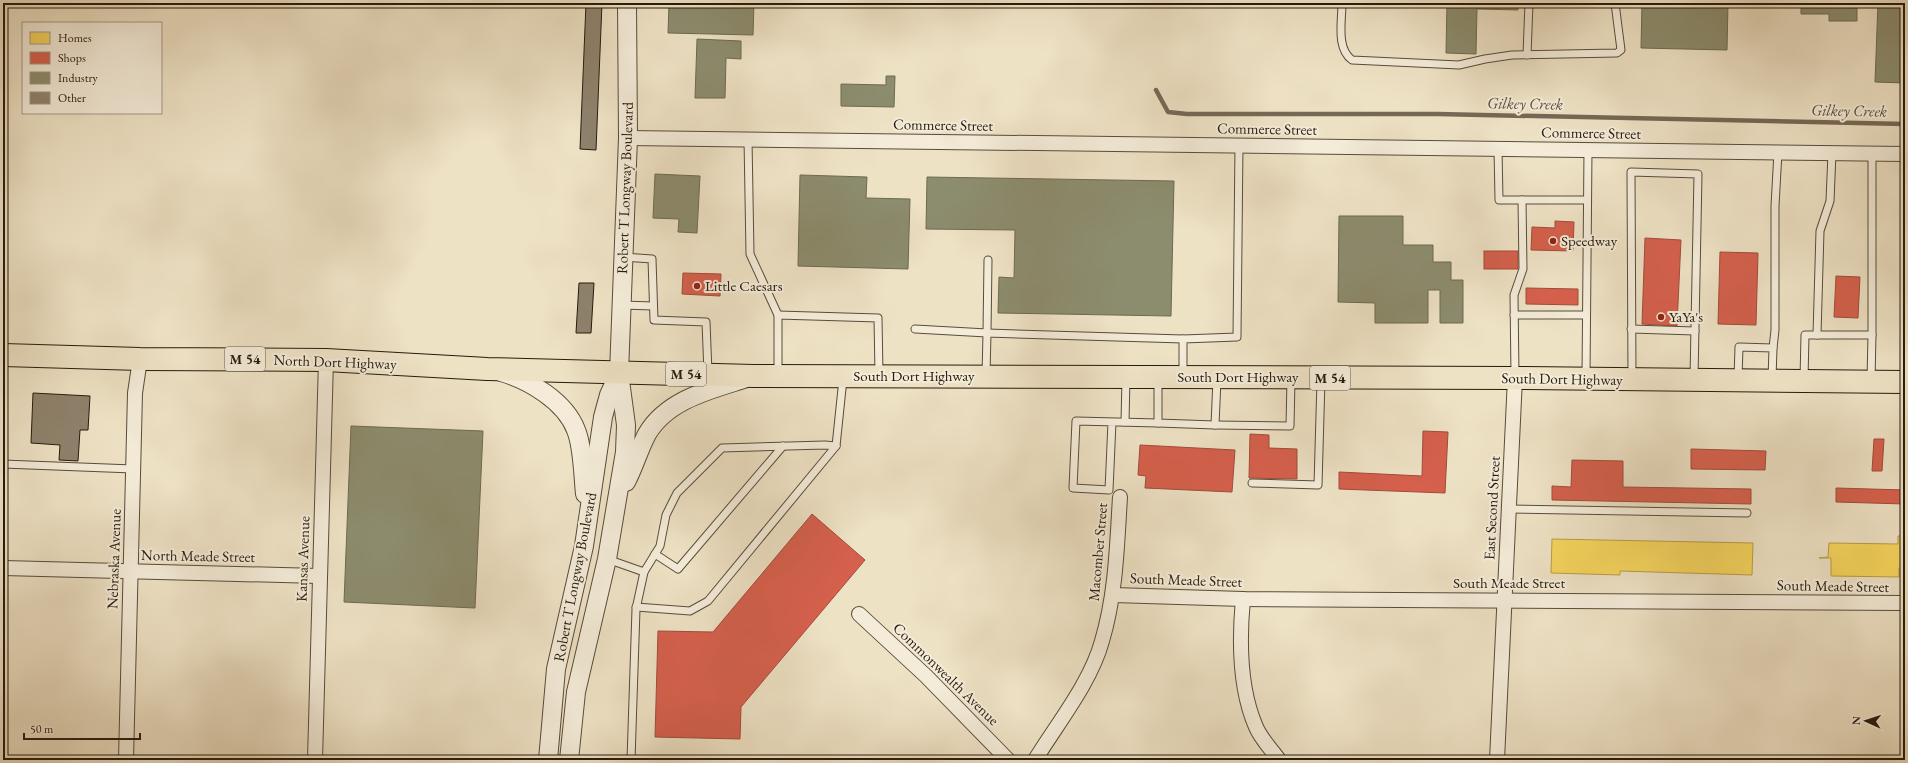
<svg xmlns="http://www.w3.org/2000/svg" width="1908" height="763" font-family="'EB Garamond',serif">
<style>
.homes{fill:#f6d55c;stroke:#b89d44}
.shops{fill:#d6604d;stroke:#a14b3a}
.industry{fill:#8c8c6e;stroke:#6d6a51}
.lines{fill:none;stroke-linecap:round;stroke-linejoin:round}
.stream{stroke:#756956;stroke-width:4.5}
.building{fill:#8e826d;stroke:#261a0d}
.service-casing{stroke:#584c3b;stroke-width:9}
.minor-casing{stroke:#584c3b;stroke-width:16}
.tertiary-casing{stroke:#584c3b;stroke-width:20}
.primary-casing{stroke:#261a0d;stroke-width:24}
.service{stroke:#f4ecd9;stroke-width:7}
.minor{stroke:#f4ecd9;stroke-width:14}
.tertiary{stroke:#f4ecd9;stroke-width:18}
.primary{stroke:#eee2c5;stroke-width:22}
.poi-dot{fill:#8f2418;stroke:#f4ecd9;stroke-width:1.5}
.labels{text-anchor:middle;stroke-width:4;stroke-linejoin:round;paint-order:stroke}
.shield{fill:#f4ecd9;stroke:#64594a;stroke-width:1}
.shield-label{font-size:14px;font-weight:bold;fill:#261a0d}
.street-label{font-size:15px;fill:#261a0d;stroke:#f4ecd9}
.poi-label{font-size:15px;fill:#261a0d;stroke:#f4ecd9;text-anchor:start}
.water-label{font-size:16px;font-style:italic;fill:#5b4f3d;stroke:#f4ecd9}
</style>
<rect width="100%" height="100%" fill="#eee2c5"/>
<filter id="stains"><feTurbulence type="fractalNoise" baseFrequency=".005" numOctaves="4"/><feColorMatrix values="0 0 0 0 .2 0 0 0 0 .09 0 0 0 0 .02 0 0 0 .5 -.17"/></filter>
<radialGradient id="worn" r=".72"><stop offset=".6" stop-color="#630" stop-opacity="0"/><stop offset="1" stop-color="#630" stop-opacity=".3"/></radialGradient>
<!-- homes -->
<g class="homes">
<polygon points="1898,536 1905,536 1905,568 1899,568 1899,577 1831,576 1831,558 1819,558 1828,557 1829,543 1898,544"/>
<polygon points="1552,539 1753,543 1752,575 1620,571 1620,575 1551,573"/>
</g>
<!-- shops -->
<g class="shops">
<polygon points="1555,221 1574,222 1573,251 1531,250 1532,227 1555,228"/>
<polygon points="1645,238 1681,240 1677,326 1642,324"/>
<rect x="1484" y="251" width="34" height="18"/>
<polygon points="1720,252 1758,253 1756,325 1718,324"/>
<polygon points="1904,260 1905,260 1905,326 1902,326"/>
<polygon points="683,273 721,274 720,296 682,294"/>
<polygon points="1836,276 1860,277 1858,318 1834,317"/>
<polygon points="1526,288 1578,289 1578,305 1526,304"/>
<polygon points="1423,431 1448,432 1445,493 1339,489 1339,472 1422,476"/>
<polygon points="1250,434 1269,435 1269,448 1297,449 1297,479 1249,478"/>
<polygon points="1874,439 1884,439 1882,471 1872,471"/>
<polygon points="1140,445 1235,450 1232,492 1145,488 1146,476 1138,475"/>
<polygon points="1691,449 1766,451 1765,470 1691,469"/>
<polygon points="1572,460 1623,461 1623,487 1751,489 1751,504 1552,500 1552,486 1571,487"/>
<polygon points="1836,488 1905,490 1905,504 1836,502"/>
<polygon points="812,514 865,560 741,707 740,739 655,737 658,631 713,632"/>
</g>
<!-- industry -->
<g class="industry">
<polygon points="725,3 754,3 753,35 668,33 669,4 725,5"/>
<polygon points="1447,3 1518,3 1518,10 1477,9 1476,54 1446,53"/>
<polygon points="1642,3 1728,3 1727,50 1641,48"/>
<polygon points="1801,3 1857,3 1857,21 1829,21 1829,14 1801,14"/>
<polygon points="1878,3 1905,3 1905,83 1875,82"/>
<polygon points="697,39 741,41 741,59 726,58 725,98 695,98"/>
<polygon points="886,76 895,76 894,107 841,106 841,84 886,85"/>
<polygon points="655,174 700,176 697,233 678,232 679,219 653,218"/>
<polygon points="800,175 867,177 866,198 910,199 908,269 798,266"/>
<polygon points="927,177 1174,181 1171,316 998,313 999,277 1014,278 1015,230 926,229"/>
<polygon points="1339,216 1403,216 1403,245 1433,245 1433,262 1451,262 1451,280 1463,280 1463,323 1440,323 1440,290 1428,290 1428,323 1375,323 1375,303 1338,302"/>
<polygon points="351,426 483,431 475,608 344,602"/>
</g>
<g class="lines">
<!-- stream -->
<polyline class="stream" points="1156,90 1168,112 1187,114 1438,114 1905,124"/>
</g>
<!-- building -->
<g class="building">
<polygon points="586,3 602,3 596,150 580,149"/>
<polygon points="579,283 594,283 591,333 576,333"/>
<polygon points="33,393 90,396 88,430 80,430 78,461 59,460 60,445 31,443"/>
</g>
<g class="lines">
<defs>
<g id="service">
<path d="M1342,3c0,19 -6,45 10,57l107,5 26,-6 27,-4 105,-2 4,-3 -6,-47"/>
<polyline points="1527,55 1529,3"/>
<polyline points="748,139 750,254 778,315"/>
<polyline points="1498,149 1499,200 1522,200"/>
<polyline points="1872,153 1872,335"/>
<polyline points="623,257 652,259 654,320 706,322 708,373"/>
<polyline points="622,305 653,306"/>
<polyline points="1514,315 1586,315"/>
<polyline points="915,329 987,333 988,260"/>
<polyline points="1631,329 1695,331"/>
<polyline points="1817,335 1820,231 1830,201 1832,153"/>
<polyline points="1773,348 1775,330 1775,206 1778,152"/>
<polyline points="778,373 778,315 878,318 879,374"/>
<polyline points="986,375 987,333 1183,339"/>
<polyline points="1183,375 1183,339 1237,337 1239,145"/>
<polyline points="1515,376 1514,295 1523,269 1522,200 1587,200"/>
<polyline points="1586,377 1588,150"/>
<polyline points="1632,377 1631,172 1698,174 1694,378"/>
<polyline points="1738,378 1739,347 1773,348 1772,379"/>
<polyline points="1804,379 1805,335 1872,335 1871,380"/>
<polyline points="1158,380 1158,423 1215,425 1217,379"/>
<polyline points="1112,422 1109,490 1073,488 1076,421 1158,423"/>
<polyline points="1125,422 1126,378"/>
<polyline points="1215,425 1290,426 1291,379"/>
<polyline points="3,464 133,469"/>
<polyline points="1252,483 1318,485 1321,380"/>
<polyline points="1509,509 1747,513"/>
<polyline points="655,554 678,569 783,446"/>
<polyline points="607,559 644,572"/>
<polyline points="636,607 690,611 708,601 836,446"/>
<polyline points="631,760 636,609 644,572 660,546 666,515 677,493 722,448 825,445 836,446 843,379"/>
</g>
<g id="minor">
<polyline points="628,138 1905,154"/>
<polyline points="3,568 319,576"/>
<polyline points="1113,595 1243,599 1905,603"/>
<path d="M1243,599c-4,42 -4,89 13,128 5,12 16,23 23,33"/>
<polyline points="859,614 926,676 1008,760"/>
<polyline points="126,760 135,393 140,359"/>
<polyline points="315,760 326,360"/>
<path d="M1035,760c22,-36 56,-78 67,-119 14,-47 15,-96 18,-144"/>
<polyline points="1497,760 1515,378"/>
</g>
<g id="tertiary">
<path d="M501,372c28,8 64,29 75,58 7,17 7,45 9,64"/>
<path d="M626,482c8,-15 13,-33 21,-48 20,-34 62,-44 97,-55"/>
<polyline points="548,760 556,669 584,546 603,417 609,395 619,373"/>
<polyline points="569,760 576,692 607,559 625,452 626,425 619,373 628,138 627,3"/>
</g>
<polyline id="primary" points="3,355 140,359 326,360 487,369 754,376 1515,378 1905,382"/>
</defs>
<!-- service casing -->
<use href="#service" class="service-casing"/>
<!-- minor casing -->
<use href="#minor" class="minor-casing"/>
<!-- tertiary casing -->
<use href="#tertiary" class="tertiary-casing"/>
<!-- primary casing -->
<use href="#primary" class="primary-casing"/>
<!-- service -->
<use href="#service" class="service"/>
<!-- minor -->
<use href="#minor" class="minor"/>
<!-- tertiary -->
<use href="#tertiary" class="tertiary"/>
<!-- primary -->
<use href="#primary" class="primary"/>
</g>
<!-- markers -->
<g class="poi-dot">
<circle cx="1553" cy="241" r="4"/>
<circle cx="697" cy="286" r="4"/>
<circle cx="1661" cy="317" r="4"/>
</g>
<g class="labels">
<!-- shield labels -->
<g class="shield">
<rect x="225" y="347" width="40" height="24" rx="3"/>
<rect x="666" y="362" width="40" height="24" rx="3"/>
<rect x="1310" y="366" width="40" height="24" rx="3"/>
</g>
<g class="shield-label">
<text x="245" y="364">M 54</text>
<text x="686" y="379">M 54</text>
<text x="1330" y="383">M 54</text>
</g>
<!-- street labels -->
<g class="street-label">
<text transform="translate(943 125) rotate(1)" y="5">Commerce Street</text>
<text transform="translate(1267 129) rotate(1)" y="5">Commerce Street</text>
<text transform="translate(1591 133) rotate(1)" y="5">Commerce Street</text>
<text transform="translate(625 188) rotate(-88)" y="5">Robert T Longway Boulevard</text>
<text transform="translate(335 362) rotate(2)" y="5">North Dort Highway</text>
<text x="914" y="381">South Dort Highway</text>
<text x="1238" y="382">South Dort Highway</text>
<text transform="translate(1562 379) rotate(1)" y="5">South Dort Highway</text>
<text transform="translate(1492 508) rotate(-87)" y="5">East Second Street</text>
<text transform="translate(1098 552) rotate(-85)" y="5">Macomber Street</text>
<text transform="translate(198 556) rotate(1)" y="5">North Meade Street</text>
<text transform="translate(114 559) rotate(-88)" y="5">Nebraska Avenue</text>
<text transform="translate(303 559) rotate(-88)" y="5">Kansas Avenue</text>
<text transform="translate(575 577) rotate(-79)" y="5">Robert T Longway Boulevard</text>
<text transform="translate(1186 580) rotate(2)" y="5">South Meade Street</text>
<text x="1509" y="588">South Meade Street</text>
<text transform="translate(1833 586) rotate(1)" y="5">South Meade Street</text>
<text transform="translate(946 674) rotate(44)" y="5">Commonwealth Avenue</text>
</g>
<!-- poi labels -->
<g class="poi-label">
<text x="1561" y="246">Speedway</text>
<text x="705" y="291">Little Caesars</text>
<text x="1669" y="322">YaYa's</text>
</g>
<!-- water labels -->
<g class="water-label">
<text transform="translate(1525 103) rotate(1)" y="6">Gilkey Creek</text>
<text transform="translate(1849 110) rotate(1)" y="6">Gilkey Creek</text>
</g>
</g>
<!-- margin -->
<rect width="1908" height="763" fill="none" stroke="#eee2c5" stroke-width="16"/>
<rect x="4" y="4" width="1900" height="755" fill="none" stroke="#261a0d" stroke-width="2"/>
<rect x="8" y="8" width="1892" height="747" fill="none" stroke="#261a0d"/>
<!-- legend -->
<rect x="22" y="22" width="140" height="92" fill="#f4ecd9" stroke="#a29887"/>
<rect x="30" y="32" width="20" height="12" fill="#f6d55c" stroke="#a29887"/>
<text x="58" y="42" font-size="12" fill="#261a0d">Homes</text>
<rect x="30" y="52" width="20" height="12" fill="#d6604d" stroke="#a29887"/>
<text x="58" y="62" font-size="12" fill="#261a0d">Shops</text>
<rect x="30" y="72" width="20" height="12" fill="#8c8c6e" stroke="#a29887"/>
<text x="58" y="82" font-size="12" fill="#261a0d">Industry</text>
<rect x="30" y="92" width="20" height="12" fill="#8e826d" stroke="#a29887"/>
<text x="58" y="102" font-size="12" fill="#261a0d">Other</text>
<!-- north arrow -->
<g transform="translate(1866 721) rotate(273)" stroke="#f4ecd9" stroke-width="3" paint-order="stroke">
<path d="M0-3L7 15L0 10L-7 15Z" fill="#261a0d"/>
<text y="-6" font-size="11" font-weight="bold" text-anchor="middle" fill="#261a0d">N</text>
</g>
<!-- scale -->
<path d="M24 733v6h116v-6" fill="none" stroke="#261a0d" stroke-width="2"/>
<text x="30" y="733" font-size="12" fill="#261a0d" stroke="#f4ecd9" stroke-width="3" paint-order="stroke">50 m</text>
<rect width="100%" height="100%" filter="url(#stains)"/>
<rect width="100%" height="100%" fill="url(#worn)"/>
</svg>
